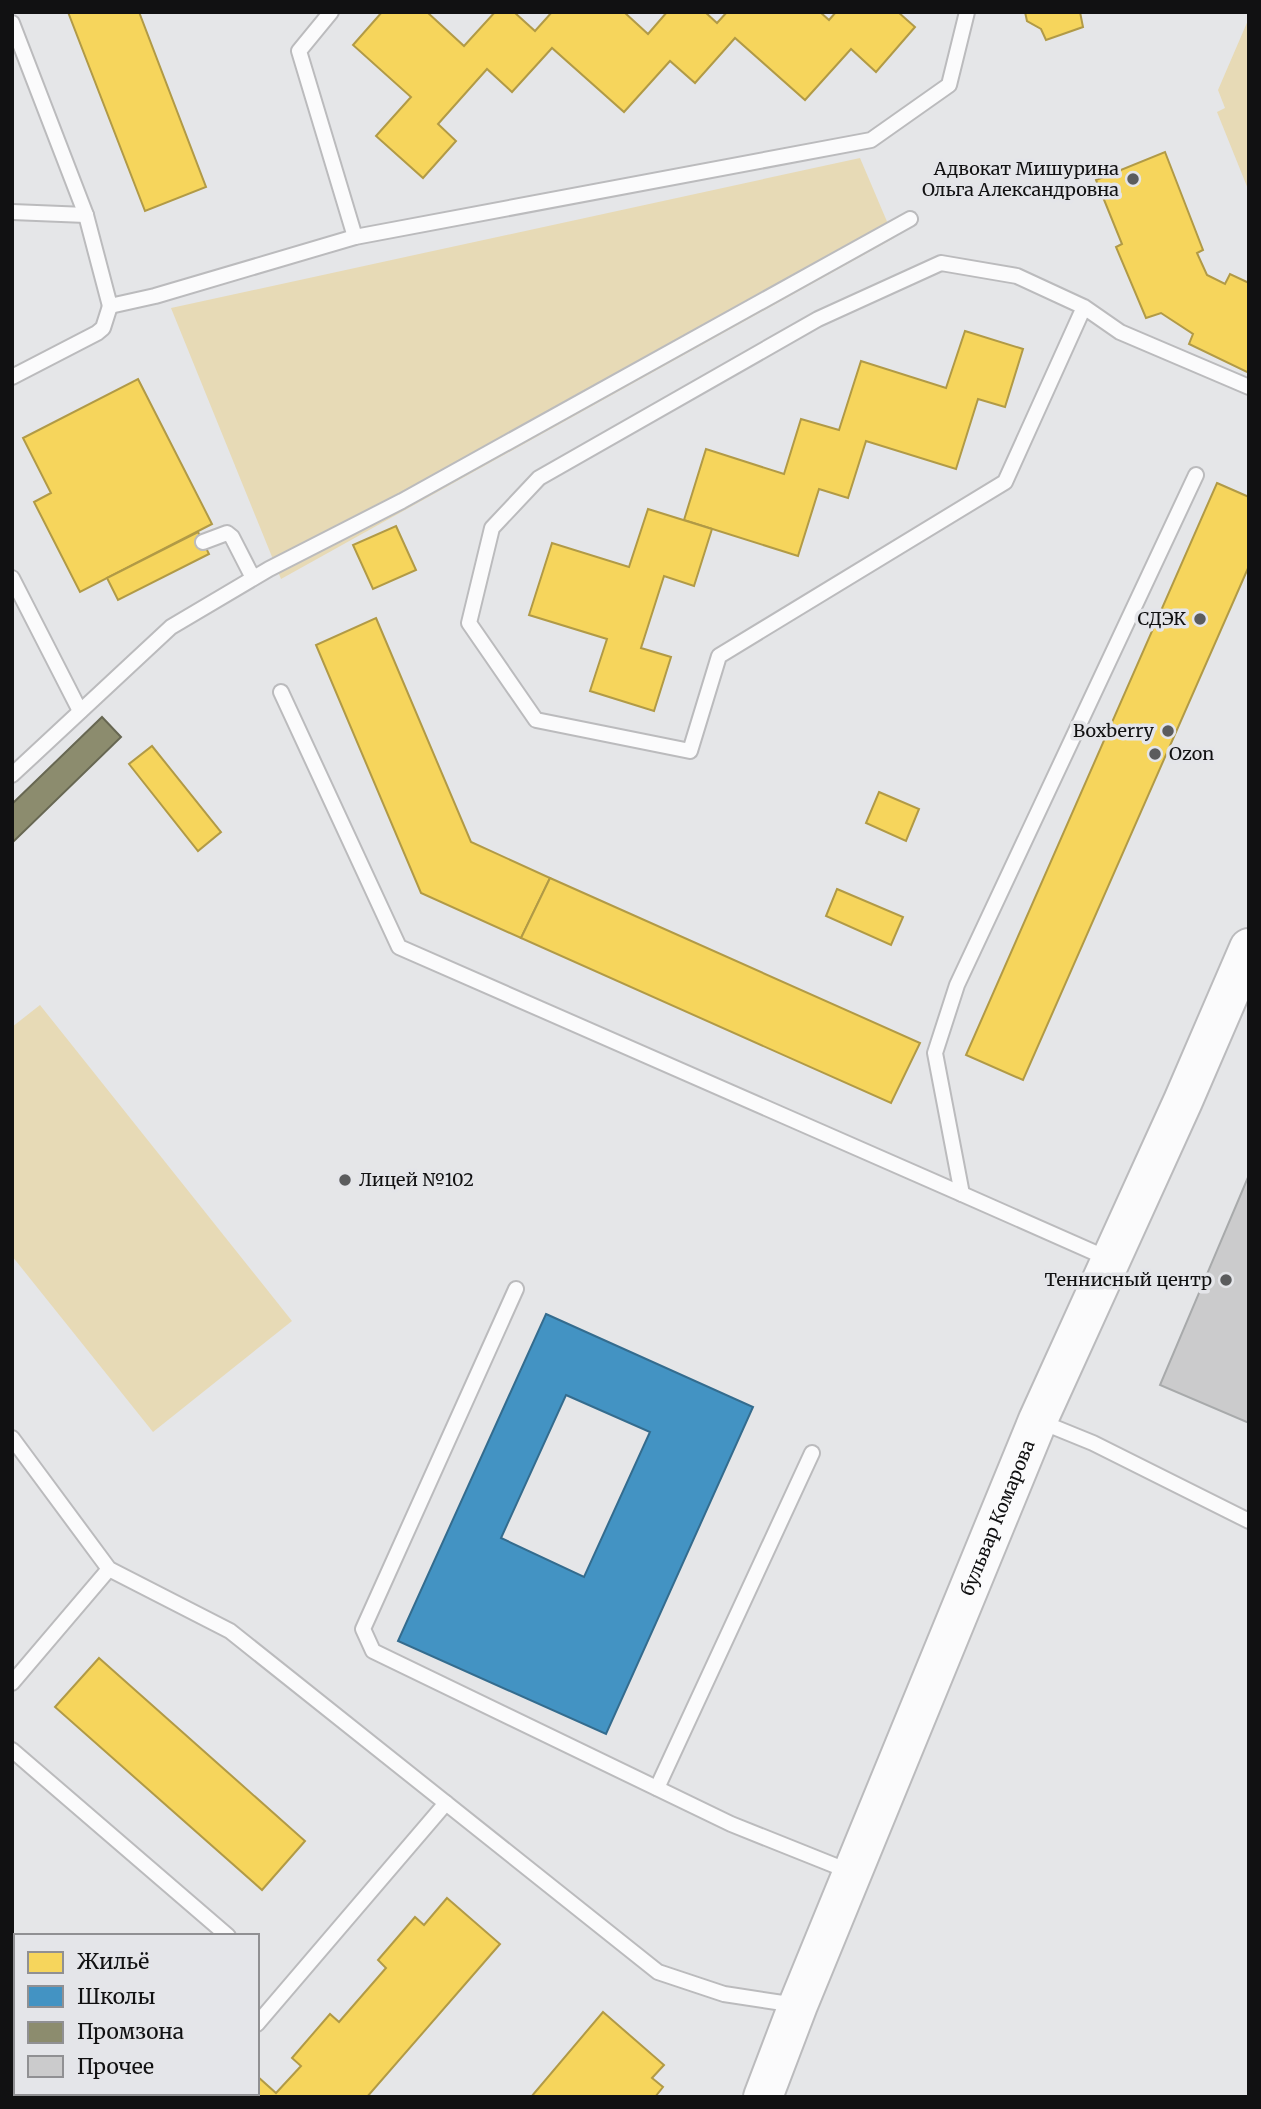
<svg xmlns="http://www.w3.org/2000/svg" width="1261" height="2109" font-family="Merriweather,serif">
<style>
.green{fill:#e7dab6}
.homes{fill:#f6d55c;stroke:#b19a46;stroke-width:2}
.schools{fill:#4393c3;stroke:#346c8e;stroke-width:2;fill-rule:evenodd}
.industry{fill:#8c8c6e;stroke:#676752;stroke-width:2}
.building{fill:#cbcbcc;stroke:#a8aaab;stroke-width:2}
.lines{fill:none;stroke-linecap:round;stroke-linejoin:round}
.lane-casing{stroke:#bbbbbd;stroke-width:18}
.secondary-casing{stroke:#bbbbbd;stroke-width:42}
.lane{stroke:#fbfbfc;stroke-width:14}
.secondary{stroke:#fbfbfc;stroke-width:38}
.poi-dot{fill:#5b5c5d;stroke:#e4e5e9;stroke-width:2.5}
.labels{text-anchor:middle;stroke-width:7;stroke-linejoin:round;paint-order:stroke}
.poi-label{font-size:18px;fill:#111112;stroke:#e4e5e9;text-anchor:end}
.street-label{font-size:18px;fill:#111112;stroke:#e4e5e9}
</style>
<rect width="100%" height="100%" fill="#e5e6e8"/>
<!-- green -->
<g class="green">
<polygon points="1249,18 1249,189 1248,189 1217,112 1225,108 1218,90"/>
<polygon points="860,158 894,238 281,579 171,308"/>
<polygon points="40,1005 292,1321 153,1432 12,1256 12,1027"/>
</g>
<!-- homes -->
<g class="homes">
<polygon points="68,12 139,12 206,187 145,211"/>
<polygon points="382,12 427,12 464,46 495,12 514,12 535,31 552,12 624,12 648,34 667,12 705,12 717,23 727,12 820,12 829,20 836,12 898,12 915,27 876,72 851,49 805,100 735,38 695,83 670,61 624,112 552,48 512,92 487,69 438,124 456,141 423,178 376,136 411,97 353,45"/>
<polygon points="1025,12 1080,12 1083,27 1046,40 1041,29 1027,21"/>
<polygon points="1165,152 1203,250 1197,253 1207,275 1225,284 1230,274 1249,283 1249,373 1189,344 1193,334 1161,313 1146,318 1116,247 1122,244 1096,180"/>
<polygon points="965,331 1023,349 1005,407 978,399 956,469 866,441 848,498 819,489 798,556 684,520 706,449 784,474 801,419 839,430 861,361 946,388"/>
<polygon points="138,379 212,524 80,592 34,502 51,493 23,438"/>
<polygon points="1217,483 1249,497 1249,566 1023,1080 966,1055"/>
<polygon points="648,509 712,529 694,586 664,576 641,648 671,657 654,711 590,691 607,639 529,615 552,543 629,567"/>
<polygon points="396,526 416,570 373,589 353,545"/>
<polygon points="198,532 209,554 118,600 107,578"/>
<polygon points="376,618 471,842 550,878 521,938 421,893 316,645"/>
<polygon points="152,746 221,832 198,851 129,764"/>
<polygon points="879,792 919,809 906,841 866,823"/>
<polygon points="550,878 920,1043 891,1103 521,938"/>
<polygon points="837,889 903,917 891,945 826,916"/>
<polygon points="99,1658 305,1841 262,1890 55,1707"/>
<polygon points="447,1898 500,1944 367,2097 239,2097 243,2093 257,2093 257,2076 276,2093 301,2066 292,2058 330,2014 339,2022 386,1968 378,1960 415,1917 424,1925"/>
<polygon points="603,2012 664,2065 652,2078 663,2087 655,2097 531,2097"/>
</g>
<!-- schools -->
<path class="schools" d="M546,1314l207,93 -147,327 -208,-93zM566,1395l84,37 -66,145 -83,-39z"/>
<!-- industry -->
<polygon class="industry" points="102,717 121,737 12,843 12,804"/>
<!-- building -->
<polygon class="building" points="1249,1175 1249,1423 1160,1385"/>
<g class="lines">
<defs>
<g id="lane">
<polyline points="331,12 299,51 355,237"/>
<polyline points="12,23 86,215 110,306 155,296 355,237 871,140 949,85 967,12"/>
<polyline points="12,212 86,215"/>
<polyline points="1084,307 1005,482 719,656 690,751 536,720 469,623 492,528 539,478 818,319 941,263 1017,276 1084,307 1120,332 1249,387"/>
<polyline points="12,377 97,333 103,328 110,306"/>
<polyline points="203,542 227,533 232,537 253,578"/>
<polyline points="12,578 80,711"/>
<polyline points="281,692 399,947 962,1194"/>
<polyline points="12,775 171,627 269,569 402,501 910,219"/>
<polyline points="1109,1259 962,1194 935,1053 957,985 1196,475"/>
<polyline points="516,1289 363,1629 373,1651 731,1824 851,1872"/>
<polyline points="1039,1421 1093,1443 1249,1521"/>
<polyline points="12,1438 109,1569 230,1631 658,1972 724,1994 796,2005"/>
<polyline points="12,1683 109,1569"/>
<polyline points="12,1750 228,1936"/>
<polyline points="657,1788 812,1453"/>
<polyline points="257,2024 446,1803"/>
<polyline points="192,2097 195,2093"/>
</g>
<g id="secondary">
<path id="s1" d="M763,2097l35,-92 240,-585 145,-319 66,-153"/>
</g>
</defs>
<!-- lane casing -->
<use href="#lane" class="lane-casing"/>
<!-- secondary casing -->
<use href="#secondary" class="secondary-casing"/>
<!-- lane -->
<use href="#lane" class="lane"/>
<!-- secondary -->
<use href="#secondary" class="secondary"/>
</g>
<!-- markers -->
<g class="poi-dot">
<circle cx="1133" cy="179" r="7"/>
<circle cx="1200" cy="619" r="7"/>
<circle cx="1168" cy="731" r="7"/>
<circle cx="1155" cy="754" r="7"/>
<circle cx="345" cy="1180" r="7"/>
<circle cx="1226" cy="1280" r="7"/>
</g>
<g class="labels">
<!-- poi labels -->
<g class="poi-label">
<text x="1119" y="175">Адвокат Мишурина<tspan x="1119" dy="21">Ольга Александровна</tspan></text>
<text x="1186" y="625">СДЭК</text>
<text x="1154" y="737">Boxberry</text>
<text x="1169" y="760" text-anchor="start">Ozon</text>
<text x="359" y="1186" text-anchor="start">Лицей №102</text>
<text x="1212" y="1286">Теннисный центр</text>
</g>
<!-- street labels -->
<g class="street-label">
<text dy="6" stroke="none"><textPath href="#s1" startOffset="625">бульвар Комарова</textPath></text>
</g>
</g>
<!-- border -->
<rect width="1261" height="2109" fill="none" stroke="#111112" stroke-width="28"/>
<!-- legend -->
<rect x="14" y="1934" width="245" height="161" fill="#e4e5e9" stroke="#909093" stroke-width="2"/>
<rect x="28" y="1952" width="35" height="21" fill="#f6d55c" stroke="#909093" stroke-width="2"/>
<text x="77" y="1969" font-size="21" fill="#111112">Жильё</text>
<rect x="28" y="1986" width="35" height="21" fill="#4393c3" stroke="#909093" stroke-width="2"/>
<text x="77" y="2004" font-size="21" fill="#111112">Школы</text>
<rect x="28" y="2022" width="35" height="21" fill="#8c8c6e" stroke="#909093" stroke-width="2"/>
<text x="77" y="2039" font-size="21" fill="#111112">Промзона</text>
<rect x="28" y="2056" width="35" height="21" fill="#cbcbcc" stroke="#909093" stroke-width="2"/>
<text x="77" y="2074" font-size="21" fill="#111112">Прочее</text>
</svg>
